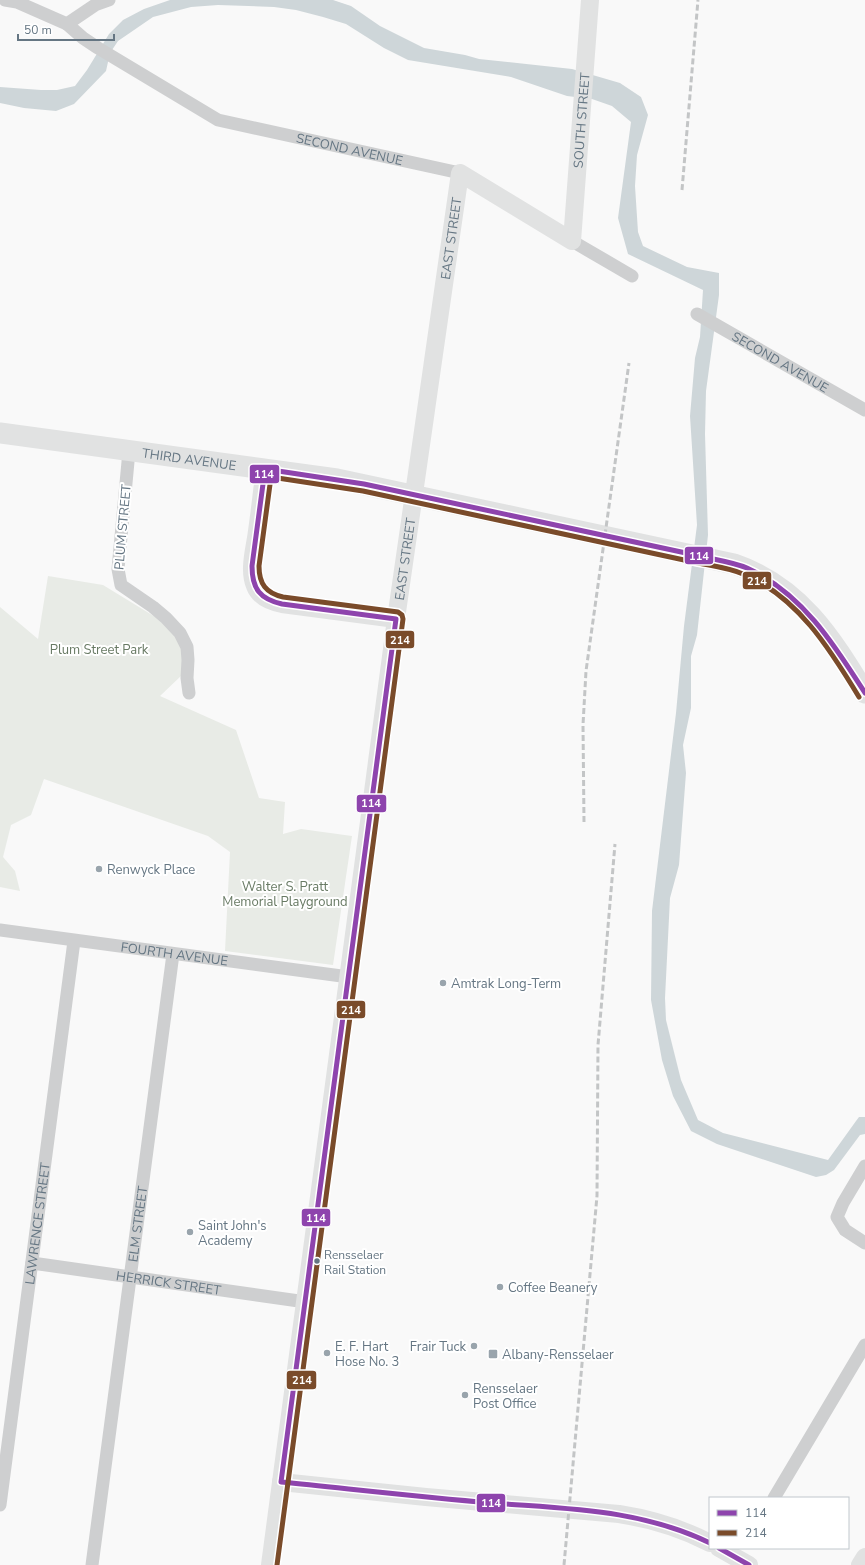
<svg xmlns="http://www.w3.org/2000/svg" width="865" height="1565" font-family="'Nunito Sans',sans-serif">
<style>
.green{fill:#e8ebe6}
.water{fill:#ced6d9}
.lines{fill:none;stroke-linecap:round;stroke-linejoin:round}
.street{stroke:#cecfd0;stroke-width:13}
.secondary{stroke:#e1e2e2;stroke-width:18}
.primary{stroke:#e1e2e2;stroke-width:21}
.rail{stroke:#c3c5c6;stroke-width:3;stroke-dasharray:6 3;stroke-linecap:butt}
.bus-1-casing{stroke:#fff;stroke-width:8}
.bus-2-casing{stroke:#fff;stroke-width:8}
.bus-1{stroke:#8e44ad;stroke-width:5}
.bus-2{stroke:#7a4b2a;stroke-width:5}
.poi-dot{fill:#99a4ac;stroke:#fff;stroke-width:1.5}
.bus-dot{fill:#657683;stroke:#fff;stroke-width:1.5}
.labels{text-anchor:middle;stroke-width:4;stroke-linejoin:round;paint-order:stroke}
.bus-label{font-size:12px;fill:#657683;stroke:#fff;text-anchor:start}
.street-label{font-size:13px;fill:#657683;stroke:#fff}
.park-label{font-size:13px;fill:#687a64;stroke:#fff}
.poi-label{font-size:13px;fill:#657683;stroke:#fff;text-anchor:start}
.line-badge{stroke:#fff;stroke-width:1.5}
.badge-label{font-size:11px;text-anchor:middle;font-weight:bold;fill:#fff}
</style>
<rect width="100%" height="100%" fill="#f9f9f9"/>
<!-- green -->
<polygon class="green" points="48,576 103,585 157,618 172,630 183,649 182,675 160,696 236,730 259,798 285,802 283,834 301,829 352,836 333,965 225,951 230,852 208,836 44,779 31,815 11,825 3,857 15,871 20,891 0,887 0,607 38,639"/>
<!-- water -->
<polygon class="water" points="170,0 333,0 351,6 380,26 424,48 465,55 479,59 572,69 620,83 641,97 648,115 637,155 635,186 638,232 643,246 687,267 719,273 719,295 706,391 705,434 708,535 697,635 691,656 691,708 683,745 686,773 679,865 670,898 665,998 666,1020 681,1080 698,1120 723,1133 828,1160 856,1121 859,1117 865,1117 865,1134 860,1135 834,1170 826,1175 816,1177 717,1144 691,1131 673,1096 662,1060 651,1000 652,911 676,713 684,626 697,525 690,416 695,358 700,337 703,290 628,254 618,218 631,122 612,106 592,99 567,96 511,77 408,60 384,48 346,24 323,17 296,10 274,7 218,5 191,7 153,17 118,41 110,53 106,71 74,104 56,111 24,108 0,103 0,87 41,90 57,90 75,86 87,70 109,34 123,20 144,9"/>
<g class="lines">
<!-- street -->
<g class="street">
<polyline points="5,0 17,2 67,24 95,5 109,0"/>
<path id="s1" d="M67,24l16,14 15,10 120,72 242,53"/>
<polyline points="572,241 632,276"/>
<path id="s2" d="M697,314l168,96"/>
<polyline points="129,451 118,569 121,585 153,607 166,618 180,633 187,647 188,660 187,678 189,693"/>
<path id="s3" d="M0,930l349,47"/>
<polyline points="865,1166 843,1203 837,1217 845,1230 865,1243"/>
<path id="s4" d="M32,1263l274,39"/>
<polyline points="774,1498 865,1345"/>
<path id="s5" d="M0,1505l74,-564"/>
<path id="s6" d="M92,1565l81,-611"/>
</g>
<!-- secondary -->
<g class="secondary">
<path d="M265,469c-3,21 -5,41 -8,62 -2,17 -9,39 -2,55 4,11 17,16 27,18l114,15"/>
<path d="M281,1482l145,15 193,17c32,5 62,14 91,29"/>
<polyline points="719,1548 749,1565"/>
<path id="s7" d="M270,1565l126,-946 64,-446 112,68 18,-241"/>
<polyline points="860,1565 865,1557"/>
</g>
<!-- primary -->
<path class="primary" id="s8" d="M0,433l337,46 397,85c65,22 97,73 131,129"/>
<!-- rail -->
<g class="rail">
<polyline points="682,190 698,0"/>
<polyline points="584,822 583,725 586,671 629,363"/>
<polyline points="564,1565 597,1196 598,1045 615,844"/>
</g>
<defs>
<g id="bus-1">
<path d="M710,1543c-70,-34 -142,-34 -218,-40 -71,-6 -141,-14 -211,-21l115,-863 -114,-15c-22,-5 -30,-15 -30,-38l13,-97 99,15 336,72c16,4 33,6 47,12 55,25 87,76 118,125"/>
<polyline points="719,1548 749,1565"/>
</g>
<path id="bus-2" d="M277,1565l126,-946 -1,-4 -4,-3 -115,-15c-17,-4 -24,-13 -24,-31l12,-89 92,14 335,72c15,3 31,5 45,11 54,22 87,75 116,123"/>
</defs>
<!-- bus-1 casing -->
<use href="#bus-1" class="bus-1-casing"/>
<!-- bus-2 casing -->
<use href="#bus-2" class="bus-2-casing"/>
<!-- bus-1 -->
<use href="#bus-1" class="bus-1"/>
<!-- bus-2 -->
<use href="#bus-2" class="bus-2"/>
</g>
<!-- markers -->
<g class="poi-dot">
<circle cx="99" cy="869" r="4"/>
<circle cx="443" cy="983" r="4"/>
<circle cx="190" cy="1232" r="4"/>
<circle cx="500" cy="1287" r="4"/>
<circle cx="474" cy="1346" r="4"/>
<circle cx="327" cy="1353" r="4"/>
<rect x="488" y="1349" width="10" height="10" rx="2"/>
<circle cx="465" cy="1395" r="4"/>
</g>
<circle class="bus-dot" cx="317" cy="1261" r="3.5"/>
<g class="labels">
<!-- bus labels -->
<g class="bus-label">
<text x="324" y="1259">Rensselaer<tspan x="324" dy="15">Rail Station</tspan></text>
</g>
<!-- street labels -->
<g class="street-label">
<text dy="5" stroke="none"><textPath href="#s7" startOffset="1657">SOUTH STREET</textPath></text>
<text dy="5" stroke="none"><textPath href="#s1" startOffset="314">SECOND AVENUE</textPath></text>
<text dy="5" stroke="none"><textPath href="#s7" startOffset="1339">EAST STREET</textPath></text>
<text dy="5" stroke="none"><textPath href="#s2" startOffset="96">SECOND AVENUE</textPath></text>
<text dy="5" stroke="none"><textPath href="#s8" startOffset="191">THIRD AVENUE</textPath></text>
<text transform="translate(122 527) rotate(-85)" y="5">PLUM STREET</text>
<text dy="5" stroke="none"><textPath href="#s7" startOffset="1015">EAST STREET</textPath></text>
<text dy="5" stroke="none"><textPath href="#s3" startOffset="176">FOURTH AVENUE</textPath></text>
<text dy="5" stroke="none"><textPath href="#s5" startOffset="284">LAWRENCE STREET</textPath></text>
<text dy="5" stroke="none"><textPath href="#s6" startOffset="344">ELM STREET</textPath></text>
<text dy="5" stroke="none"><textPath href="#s4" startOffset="138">HERRICK STREET</textPath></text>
</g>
<!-- park labels -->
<g class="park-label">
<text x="99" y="654">Plum Street Park</text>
<text x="285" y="891">Walter S. Pratt<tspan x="285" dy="15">Memorial Playground</tspan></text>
</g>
<!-- poi labels -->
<g class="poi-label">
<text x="107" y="874">Renwyck Place</text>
<text x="451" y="988">Amtrak Long-Term</text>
<text x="198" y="1230">Saint John's<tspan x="198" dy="15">Academy</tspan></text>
<text x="508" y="1292">Coffee Beanery</text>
<text x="335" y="1351">E. F. Hart<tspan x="335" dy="15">Hose No. 3</tspan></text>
<text x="466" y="1351" text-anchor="end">Frair Tuck</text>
<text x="502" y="1359">Albany-Rensselaer</text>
<text x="473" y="1393">Rensselaer<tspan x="473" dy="15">Post Office</tspan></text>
</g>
</g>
<g class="line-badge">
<rect x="249" y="464" width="31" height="20" rx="4" fill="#8e44ad"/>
<rect x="684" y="546" width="30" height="19" rx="4" fill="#8e44ad"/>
<rect x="742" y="571" width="30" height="19" rx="4" fill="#7a4b2a"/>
<rect x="385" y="630" width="30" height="19" rx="4" fill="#7a4b2a"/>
<rect x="356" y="794" width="31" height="19" rx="4" fill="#8e44ad"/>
<rect x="336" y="1000" width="30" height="19" rx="4" fill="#7a4b2a"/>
<rect x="301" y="1208" width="30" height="19" rx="4" fill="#8e44ad"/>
<rect x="286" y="1370" width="31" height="20" rx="4" fill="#7a4b2a"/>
<rect x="476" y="1493" width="30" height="20" rx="4" fill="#8e44ad"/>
</g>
<g class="badge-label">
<text x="264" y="478">114</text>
<text x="699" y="560">114</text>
<text x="757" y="585">214</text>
<text x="400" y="644">214</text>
<text x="371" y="807">114</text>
<text x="351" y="1014">214</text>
<text x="316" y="1222">114</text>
<text x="302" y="1384">214</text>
<text x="491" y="1507">114</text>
</g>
<!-- legend -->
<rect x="709" y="1497" width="140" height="52" fill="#ffffff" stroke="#c1c8cd"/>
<rect x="717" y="1510" width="20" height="6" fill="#8e44ad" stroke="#c1c8cd"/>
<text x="745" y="1517" font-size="12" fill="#657683">114</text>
<rect x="717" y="1530" width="20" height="6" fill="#7a4b2a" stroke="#c1c8cd"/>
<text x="745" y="1537" font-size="12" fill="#657683">214</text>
<!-- scale -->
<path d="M18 34v6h96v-6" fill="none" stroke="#657683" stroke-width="2"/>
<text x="24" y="34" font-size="12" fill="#657683" stroke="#ffffff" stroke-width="3" paint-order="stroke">50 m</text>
</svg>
